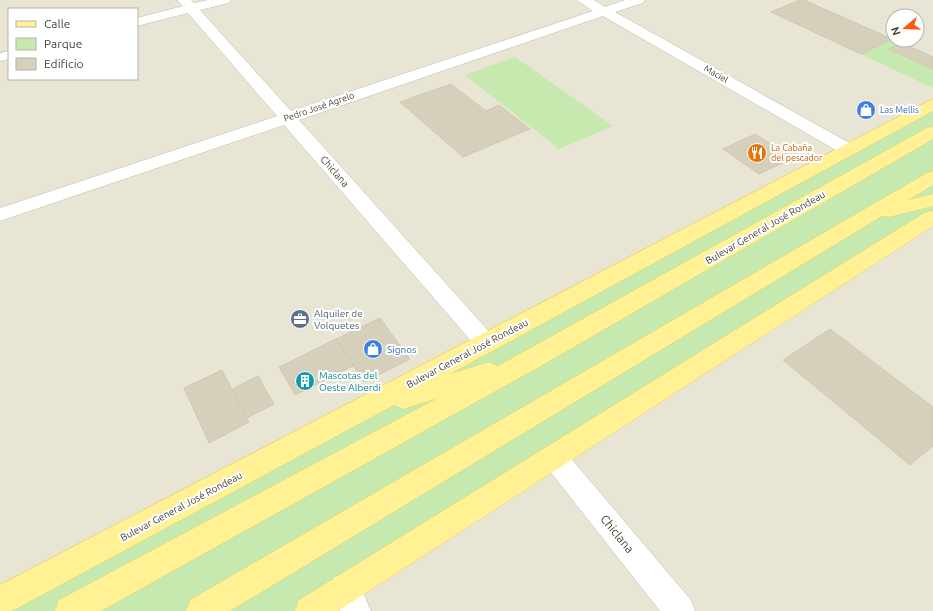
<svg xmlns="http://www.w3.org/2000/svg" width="933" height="611" font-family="Ubuntu,sans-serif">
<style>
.residential{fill:#e8e5d4;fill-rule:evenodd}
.green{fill:#c5e9ae}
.building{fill:#d6cfbb;stroke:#d1c9ae}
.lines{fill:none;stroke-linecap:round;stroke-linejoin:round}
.minor-casing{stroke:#bfbba9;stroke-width:1}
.major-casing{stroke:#e7d361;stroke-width:1}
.minor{fill:#fff;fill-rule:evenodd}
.major{fill:#fff194;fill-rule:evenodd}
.labels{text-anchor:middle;stroke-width:4;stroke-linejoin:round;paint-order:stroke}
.far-street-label{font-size:9px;fill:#474335;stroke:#fff}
.far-shop-label{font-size:9px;fill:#366cbe;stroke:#fff;text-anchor:start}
.far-food-label{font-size:9px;fill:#c56008;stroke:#fff;text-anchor:start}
.street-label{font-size:10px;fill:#474335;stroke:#fff}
.service-label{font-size:10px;fill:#4e5e75;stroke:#fff;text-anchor:start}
.shop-label{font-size:10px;fill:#366cbe;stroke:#fff;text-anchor:start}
.culture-label{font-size:10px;fill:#0d838f;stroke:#fff;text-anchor:start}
.near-street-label{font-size:12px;fill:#474335;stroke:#fff}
</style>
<rect width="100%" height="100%" fill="#f4f2e6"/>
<!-- residential -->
<path class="residential" d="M0,0h933v611h-933zM9,9h128v70h-128zM893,16h24v24h-24z"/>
<!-- green -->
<g class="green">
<polygon points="800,0 804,0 933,57 933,88 771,12"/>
<polygon points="515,57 613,126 559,149 465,75"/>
<polygon points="933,104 933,217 310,611 0,611"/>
</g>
<!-- building -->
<g class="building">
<polygon points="800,0 804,0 892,39 861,54 771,12"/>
<polygon points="902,43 933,57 933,69 889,49"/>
<polygon points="451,84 486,111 499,105 530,129 463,157 400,102"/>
<polygon points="755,134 793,158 759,174 723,149"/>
<polygon points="380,318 410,359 364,382 336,339"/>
<polygon points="830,329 933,407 933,446 910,465 783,360"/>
<polygon points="336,339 353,366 295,395 279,367"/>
<polygon points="222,370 249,422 209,443 184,388"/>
<polygon points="258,376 274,404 247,418 232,389"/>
</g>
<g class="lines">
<defs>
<g id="minor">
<polygon points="177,0 191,0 194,3 208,0 231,0 229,3 200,10 291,111 593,11 577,0 594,0 605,7 625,0 645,0 643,3 615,12 853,145 856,149 853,153 847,154 841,153 603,16 299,120 494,337 498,343 494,349 486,352 478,349 284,125 0,221 0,208 277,116 188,13 137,26 137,18 183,6"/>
<polygon points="9,51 9,59 0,61 0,53"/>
<polygon points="554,445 563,449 691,600 695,611 660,611 545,465 541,457 545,449"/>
<polygon points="345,573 356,577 371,611 340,611 330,588 334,577"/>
</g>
<g id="major">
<polygon points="933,99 933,111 450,374 489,362 498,366 927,128 933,127 933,139 546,363 101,611 55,611 59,600 438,398 403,409 394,405 12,611 0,611 0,585"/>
<polygon points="933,171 933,185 908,200 933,194 933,206 889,217 882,216 230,611 186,611 190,600 927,173"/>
<polygon points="933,211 933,226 338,611 295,611 299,600 926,212"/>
</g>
</defs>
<!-- minor casing -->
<use href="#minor" class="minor-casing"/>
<!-- major casing -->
<use href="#major" class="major-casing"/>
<!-- minor -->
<use href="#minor" class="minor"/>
<!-- major -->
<use href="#major" class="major"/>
</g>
<!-- icons -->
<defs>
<symbol id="shop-disc" viewBox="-11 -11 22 22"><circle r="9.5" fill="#3f7fe0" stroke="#fff"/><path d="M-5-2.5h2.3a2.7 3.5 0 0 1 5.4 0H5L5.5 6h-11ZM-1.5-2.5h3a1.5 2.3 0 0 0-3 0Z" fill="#fff"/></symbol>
<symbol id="restaurant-disc" viewBox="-11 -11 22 22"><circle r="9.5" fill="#e8710a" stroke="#fff"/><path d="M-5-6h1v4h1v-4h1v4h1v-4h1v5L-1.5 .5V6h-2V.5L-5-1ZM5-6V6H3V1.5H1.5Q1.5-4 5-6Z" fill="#fff"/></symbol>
<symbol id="office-disc" viewBox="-11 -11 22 22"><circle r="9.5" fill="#5c6f8a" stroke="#fff"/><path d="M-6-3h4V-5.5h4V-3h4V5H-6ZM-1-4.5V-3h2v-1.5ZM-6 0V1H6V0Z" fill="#fff"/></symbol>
<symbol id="building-disc" viewBox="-11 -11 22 22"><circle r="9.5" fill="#0f9aa8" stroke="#fff"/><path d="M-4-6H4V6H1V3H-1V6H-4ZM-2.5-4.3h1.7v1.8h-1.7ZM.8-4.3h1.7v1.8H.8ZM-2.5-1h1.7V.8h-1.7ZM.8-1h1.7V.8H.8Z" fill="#fff"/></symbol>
</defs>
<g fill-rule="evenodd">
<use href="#shop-disc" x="855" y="99" width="22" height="22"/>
<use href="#restaurant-disc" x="746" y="142" width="22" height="22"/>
<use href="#office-disc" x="289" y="308" width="22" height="22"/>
<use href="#shop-disc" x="362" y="338" width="22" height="22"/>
<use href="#building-disc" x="294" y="370" width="22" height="22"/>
</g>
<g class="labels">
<!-- far-street labels -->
<g class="far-street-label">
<text transform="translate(716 74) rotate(30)" y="3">Maciel</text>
<text transform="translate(319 107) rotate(-19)" y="3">Pedro José Agrelo</text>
</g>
<!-- far-shop labels -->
<g class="far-shop-label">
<text x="880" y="113">Las Mellis</text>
</g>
<!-- far-food labels -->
<g class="far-food-label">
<text x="771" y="151">La Cabaña<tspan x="771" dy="10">del pescador</tspan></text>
</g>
<!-- street labels -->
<g class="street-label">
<text transform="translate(335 171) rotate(49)" y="4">Chiclana</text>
<text transform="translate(765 227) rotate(-30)" y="4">Bulevar General José Rondeau</text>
<text transform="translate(467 353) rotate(-28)" y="4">Bulevar General José Rondeau</text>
<text transform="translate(181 506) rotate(-28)" y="4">Bulevar General José Rondeau</text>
</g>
<!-- service labels -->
<g class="service-label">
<text x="314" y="317">Alquiler de<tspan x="314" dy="12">Volquetes</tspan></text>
</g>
<!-- shop labels -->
<g class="shop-label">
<text x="387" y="353">Signos</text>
</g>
<!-- culture labels -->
<g class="culture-label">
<text x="319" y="379">Mascotas del<tspan x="319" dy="12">Oeste Alberdi</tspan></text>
</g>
<!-- near-street labels -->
<g class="near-street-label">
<text transform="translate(617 534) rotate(51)" y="4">Chiclana</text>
</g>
</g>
<!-- legend -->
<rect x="8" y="8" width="130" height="72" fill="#ffffff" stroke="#b5b4ae"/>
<rect x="16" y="21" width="20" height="6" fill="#fff194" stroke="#b5b4ae"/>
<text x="44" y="28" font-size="12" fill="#474335">Calle</text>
<rect x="16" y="38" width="20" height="12" fill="#c5e9ae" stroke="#b5b4ae"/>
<text x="44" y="48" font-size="12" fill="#474335">Parque</text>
<rect x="16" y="58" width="20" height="12" fill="#d6cfbb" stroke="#b5b4ae"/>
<text x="44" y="68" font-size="12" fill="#474335">Edificio</text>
<!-- north arrow -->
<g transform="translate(905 28) rotate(251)"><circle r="19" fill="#ffffff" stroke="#b5b4ae"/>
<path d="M0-3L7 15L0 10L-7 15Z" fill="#ff5a12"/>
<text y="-6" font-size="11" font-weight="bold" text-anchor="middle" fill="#474335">N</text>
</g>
</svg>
